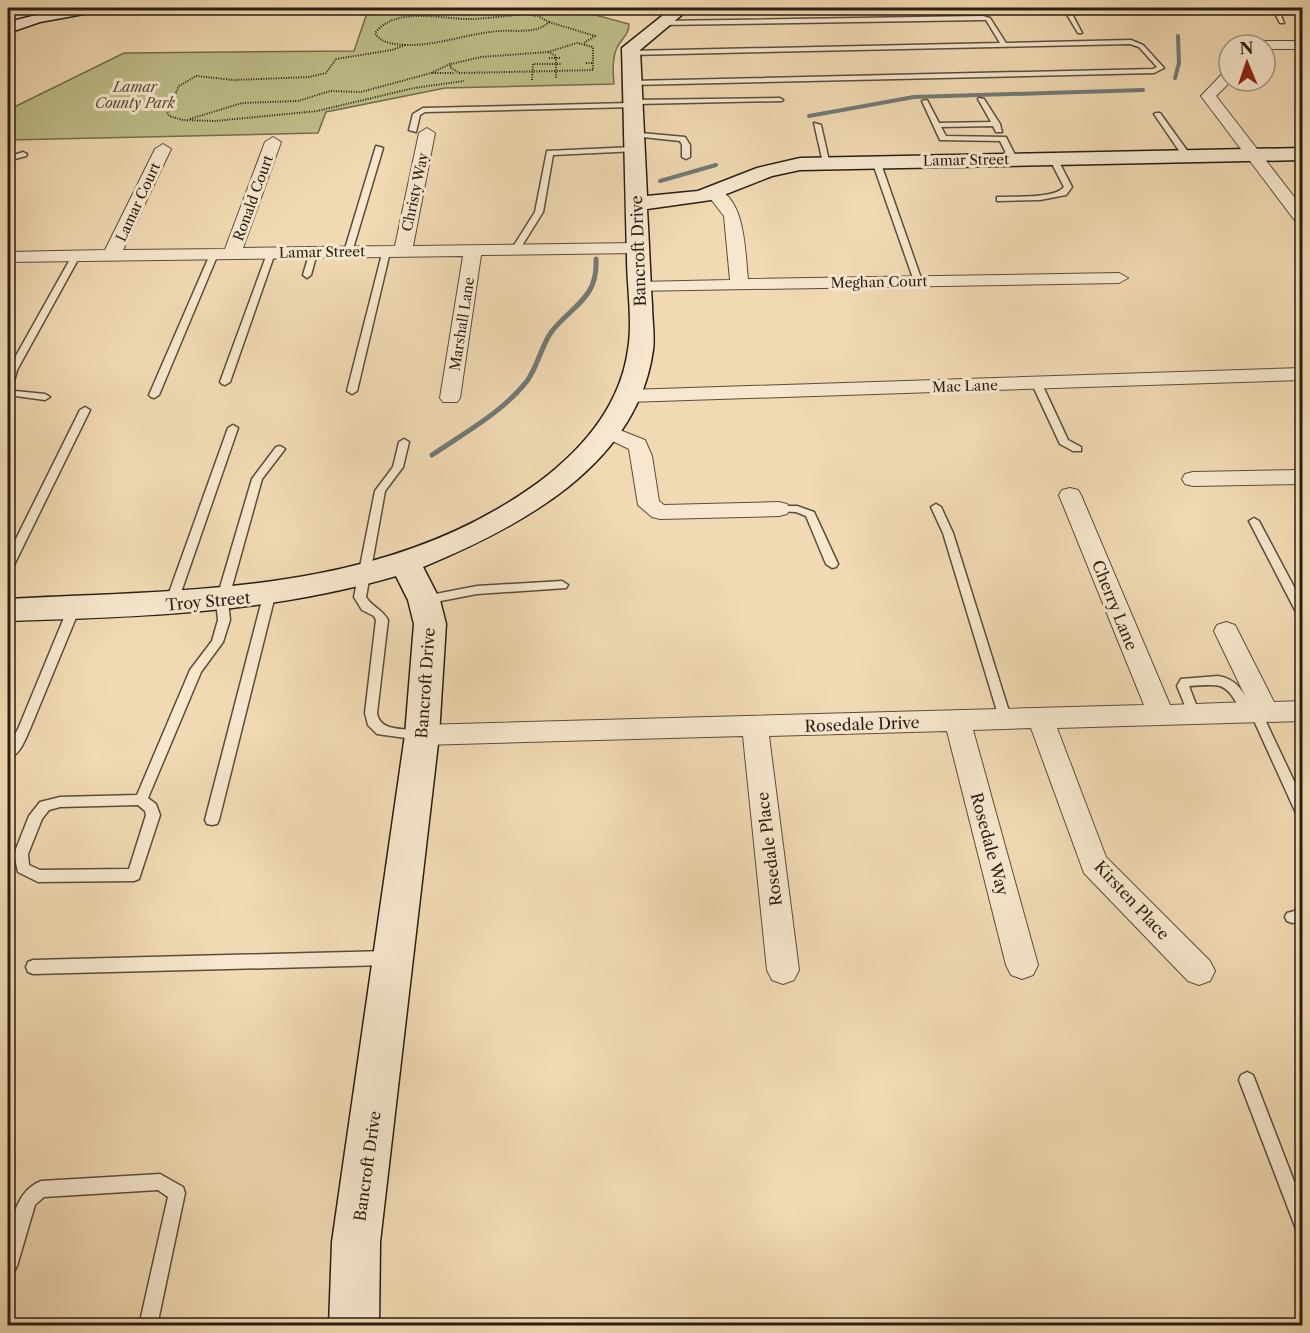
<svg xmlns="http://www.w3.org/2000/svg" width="1310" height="1333" font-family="'Libre Caslon Text',serif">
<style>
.green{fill:#bebe8a;stroke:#736e4e;stroke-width:1.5}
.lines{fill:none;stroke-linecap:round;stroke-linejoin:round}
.stream-far1{stroke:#717a76;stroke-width:4}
.stream{stroke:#717a76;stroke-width:5}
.lane-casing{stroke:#5a4d3b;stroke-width:3}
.street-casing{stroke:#5a4d3b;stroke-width:2}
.secondary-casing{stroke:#281e13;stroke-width:3}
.path{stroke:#281e13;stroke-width:2;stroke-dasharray:1 1.5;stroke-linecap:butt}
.lane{fill:#f6e7ce;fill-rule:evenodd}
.street{fill:#f6e7ce;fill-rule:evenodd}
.secondary{fill:#f6e7ce;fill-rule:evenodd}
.labels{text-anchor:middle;stroke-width:6;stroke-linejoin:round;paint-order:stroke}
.far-park-label{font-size:14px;font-style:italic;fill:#554e37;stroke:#f6e7ce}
.far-street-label{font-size:14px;fill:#281e13;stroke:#f6e7ce}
.street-label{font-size:16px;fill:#281e13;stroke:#f6e7ce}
</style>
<rect width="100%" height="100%" fill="#f1dab3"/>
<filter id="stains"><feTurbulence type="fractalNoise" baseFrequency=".00333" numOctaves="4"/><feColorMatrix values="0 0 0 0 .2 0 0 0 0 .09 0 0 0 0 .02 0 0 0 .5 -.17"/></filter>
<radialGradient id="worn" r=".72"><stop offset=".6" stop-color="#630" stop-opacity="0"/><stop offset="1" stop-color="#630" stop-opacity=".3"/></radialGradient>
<!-- green -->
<path class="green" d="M573,9l56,15c0,12 -9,15 -13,26 -4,10 -3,24 -2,34l-169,4 -119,24 -8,21 -310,7v-30l116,-57 230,-2 13,-38z"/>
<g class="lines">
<!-- stream-far1 -->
<g class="stream-far1">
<polyline points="1175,78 1179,63 1178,36"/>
<polyline points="809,116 914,97 1143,90"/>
<polyline points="660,181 716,165"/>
</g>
<!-- stream -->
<path class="stream" d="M432,455c32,-22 71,-43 95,-74 11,-15 14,-35 25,-50 22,-27 46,-33 44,-72"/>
<defs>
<g id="lane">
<polygon points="1063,8 1069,8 1082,33 1078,33"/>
<polygon points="1272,8 1278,8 1284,23 1280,23"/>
<polygon points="983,16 990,18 1006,43 1131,40 1143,45 1164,68 1154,73 632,85 629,83 632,81 1153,69 1157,67 1139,47 1130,44 630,55 627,53 630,51 1000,43 986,20 983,20 661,25 658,23 661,21"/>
<polygon points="780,98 783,100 782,101 637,104 634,107 425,112 420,115 416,132 409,130 413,114 423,108 630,103 633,100"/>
<polygon points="979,98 984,99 1000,124 1002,132 996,132 993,126 941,127 946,136 1006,137 1017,159 1016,161 1010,161 1000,141 940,140 922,101 927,100 939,123 991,122 978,99"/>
<polygon points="1156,113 1160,113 1191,156 1190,158 1184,158 1154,114"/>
<polygon points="814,123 821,125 830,165 823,163"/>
<polygon points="630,132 685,137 690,145 690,157 686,159 682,157 682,145 680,141 633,136 630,136"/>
<polygon points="376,146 383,148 352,252 345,254 344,252"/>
<polygon points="634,147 638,149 637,151 553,155 543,212 518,252 512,252 511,250 535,212 547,151"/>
<polygon points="23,152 27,154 26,156 8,161 8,157"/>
<path d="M1050,156h6l16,31 -6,8 -26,5 -43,1v-4h3c16,-1 54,2 64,-10l-15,-29z"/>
<polygon points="873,159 880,161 922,281 921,283 914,281 872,161"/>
<polygon points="383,250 390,252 357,391 352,394 347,391"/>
<polygon points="268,251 275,253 230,382 225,385 222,384 220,382"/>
<polygon points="310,251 317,253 311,275 307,278 303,275"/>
<polygon points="211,252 218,254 159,395 154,398 151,397 149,395"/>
<polygon points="73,254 80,256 17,370 13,385 15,391 45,394 50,397 45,400 8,395 8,370"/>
<polygon points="1037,381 1042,384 1068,440 1081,447 1081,451 1073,451 1060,444 1032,384"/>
<polygon points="85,407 90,410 14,565 8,569 8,555 80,410"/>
<polygon points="233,425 238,428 177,604 175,607 167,607 165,604 228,428"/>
<path d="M404,439l5,3 -6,25 -18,24 -19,106c6,10 16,12 22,23l-11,93c3,21 32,14 47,19l2,3 -2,3 -4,2 -43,-6 -9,-9 -3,-12 11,-93 -2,-4 -12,-6 -8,-13 21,-106 18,-24 6,-25z"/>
<path d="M280,446l5,3 -23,30 -34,122 2,19 -7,22 -22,30 -53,126 8,6 4,11 -21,64 -5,2 -96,1 -20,-10 -4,-18 15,-38 11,-14 20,-5 77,-2 53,-125 22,-29 6,-21 -2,-19 36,-122 24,-32zM138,805l7,6 1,4 -17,54 -89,1 -11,-5 -1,-11 14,-35 7,-9 11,-3z"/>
<polygon points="936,504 941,507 953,533 1012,721 1010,724 1002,724 1000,721 943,533 931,507"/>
<polygon points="779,506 797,506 814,512 838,564 836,567 832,568 826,564 806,516 796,512 775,511 774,509"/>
<polygon points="1254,518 1259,521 1302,602 1302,616 1298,615 1296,612 1249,521"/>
<polygon points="562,581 568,585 566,588 477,594 425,604 419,600 425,596 477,586"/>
<polygon points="269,592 275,596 219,820 217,824 212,825 207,824 205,820 263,596"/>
<path d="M74,604l6,4 -50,121c-5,11 -10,26 -22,30v-13l10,-17 50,-121z"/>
<path d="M1218,676c19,3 26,16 34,33h8l42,89v18l-5,-1 -2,-4 -44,-97h-8c-18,-32 -18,-30 -54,-28l11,29 -2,3h-8l-13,-32 4,-7z"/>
<polygon points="1302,909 1302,921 1292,923 1287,921 1285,917 1287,913"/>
<polygon points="388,951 393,953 395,958 393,963 388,965 33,974 28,972 26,967 28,962 33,960"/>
<polygon points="1247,1072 1253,1075 1255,1080 1302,1202 1302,1232 1296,1229 1239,1080 1241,1075"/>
<path d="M160,1174l23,13 2,6 -28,133h-18l29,-129 -10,-7 -114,7 -9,8 -18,61 -3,6 -6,2c0,-30 0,-80 33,-93z"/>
</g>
<g id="street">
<polygon points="1260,41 1302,41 1302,49 1265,49 1265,45 1253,45"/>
<polygon points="1229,71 1231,81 1216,96 1302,207 1302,223 1296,222 1201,96 1224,72"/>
<polygon points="427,128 435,133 413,246 637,243 646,248 637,253 481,255 460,398 457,402 443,402 440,398 463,256 8,262 8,252 105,250 155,149 163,144 171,149 123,250 225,249 265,142 273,137 281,142 243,248 395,246 419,133"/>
<path d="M714,188c32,8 31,66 34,91l371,-6 9,5 -9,5 -486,8 -3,-4 3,-4 6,-1 91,-2 -6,-64 -18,-23z"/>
<polygon points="1302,368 1302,380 628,402 621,400 618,396 621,392 628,390"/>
<polygon points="607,425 645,440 652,456 659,501 664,505 779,502 787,504 790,509 787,514 779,516 660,519 652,517 638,505 629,449 600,435 597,431 600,427"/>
<polygon points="1302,470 1302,484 1193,486 1185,484 1182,479 1185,474 1193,472"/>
<polygon points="1070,488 1078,490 1081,495 1170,705 1248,702 1214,631 1217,625 1226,622 1235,625 1274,702 1302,701 1302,721 1057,728 1106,857 1210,961 1215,971 1210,981 1199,985 1188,981 1084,873 1031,728 973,730 1038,965 1033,975 1022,979 1011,975 1006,965 947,731 769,736 799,970 794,980 783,984 772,980 767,970 743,736 422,745 413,742 409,735 413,728 422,725 1144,705 1059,495 1062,490"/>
</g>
<g id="secondary">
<polygon points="65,8 97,8 95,12 40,22 8,33 8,22"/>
<path d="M672,8h18l-50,42 7,146 51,-5 59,-23 43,-10 502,-10v12l-502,10 -28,6 -61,24 -64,9c2,32 3,64 5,96 0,14 3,31 1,45 -16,116 -134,177 -230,217l17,33 6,24 -7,111 -59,507 -1,84h-50l3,-84 73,-507 9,-111 -6,-24 -12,-24c-127,37 -256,41 -388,45v-22c183,-10 375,-3 531,-117 44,-33 81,-76 89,-132 5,-29 -1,-63 -1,-93 -2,-69 -3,-139 -5,-209z"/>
</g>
</defs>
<!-- lane casing -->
<use href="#lane" class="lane-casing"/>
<!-- street casing -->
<use href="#street" class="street-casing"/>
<!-- secondary casing -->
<use href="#secondary" class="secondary-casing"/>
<!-- path -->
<g class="path">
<path d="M525,14l13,2 11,6c-12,12 -32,8 -49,9 -29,2 -58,13 -87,14 -12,0 -32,0 -38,-12 22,-28 67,-13 98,-14 17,-1 35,-3 52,-5z"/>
<polyline points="549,22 595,36 584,43"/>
<polyline points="405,45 392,50 336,59 326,73 309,77 234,80 196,76 179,86 167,112 169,116 183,120 215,121 317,111 414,88 464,81"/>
<polyline points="548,52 577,43 593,47 593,70 556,71 556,79"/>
<polygon points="548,52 556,56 556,71 459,73 450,67 451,64 481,57"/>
<polyline points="549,58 561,58"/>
<polyline points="586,63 592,63"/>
<polyline points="450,64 431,73 455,73"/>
<polyline points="532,80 533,64 561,64"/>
<polyline points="190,119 242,103 298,101 330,91 361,92 431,73"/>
</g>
<!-- lane -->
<use href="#lane" class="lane"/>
<!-- street -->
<use href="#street" class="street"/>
<!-- secondary -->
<use href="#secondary" class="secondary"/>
</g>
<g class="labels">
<!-- far-park labels -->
<g class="far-park-label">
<text x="135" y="92">Lamar<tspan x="135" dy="16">County Park</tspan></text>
</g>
<!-- far-street labels -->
<g class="far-street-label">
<text transform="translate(966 160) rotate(-1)" y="5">Lamar Street</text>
<text transform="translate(415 192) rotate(-78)" y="5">Christy Way</text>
<text transform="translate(253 198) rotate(-70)" y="5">Ronald Court</text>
<text transform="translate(138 202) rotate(-65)" y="5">Lamar Court</text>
<text transform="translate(322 252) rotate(-1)" y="5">Lamar Street</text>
<text transform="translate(879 282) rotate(-1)" y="5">Meghan Court</text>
<text transform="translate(462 324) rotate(-81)" y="5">Marshall Lane</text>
<text transform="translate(965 386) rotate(-2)" y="5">Mac Lane</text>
</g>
<!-- street labels -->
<g class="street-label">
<text transform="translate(638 251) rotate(-92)" y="6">Bancroft Drive</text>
<text transform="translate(208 601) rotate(-5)" y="6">Troy Street</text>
<text transform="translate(1115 605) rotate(68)" y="6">Cherry Lane</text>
<text transform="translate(425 683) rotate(-86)" y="6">Bancroft Drive</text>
<text transform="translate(862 724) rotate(-2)" y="6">Rosedale Drive</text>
<text transform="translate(990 844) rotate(75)" y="6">Rosedale Way</text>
<text transform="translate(769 849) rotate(-97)" y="6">Rosedale Place</text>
<text transform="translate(1132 900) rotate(47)" y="6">Kirsten Place</text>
<text transform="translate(367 1166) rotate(-82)" y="6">Bancroft Drive</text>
</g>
</g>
<!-- margin -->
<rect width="1310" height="1333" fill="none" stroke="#f1dab3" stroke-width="30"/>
<rect x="9" y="9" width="1292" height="1315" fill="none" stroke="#281e13" stroke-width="3"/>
<rect x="15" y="15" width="1280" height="1303" fill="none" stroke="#281e13" stroke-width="1.5"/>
<!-- north arrow -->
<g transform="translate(1247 63) rotate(358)"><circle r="28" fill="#f6e7ce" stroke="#a49783" stroke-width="1.5"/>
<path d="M0-4.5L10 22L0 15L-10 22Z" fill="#8f2418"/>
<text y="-9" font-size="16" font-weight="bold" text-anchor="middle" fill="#281e13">N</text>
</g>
<rect width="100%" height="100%" filter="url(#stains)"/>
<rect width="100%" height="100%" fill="url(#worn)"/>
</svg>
